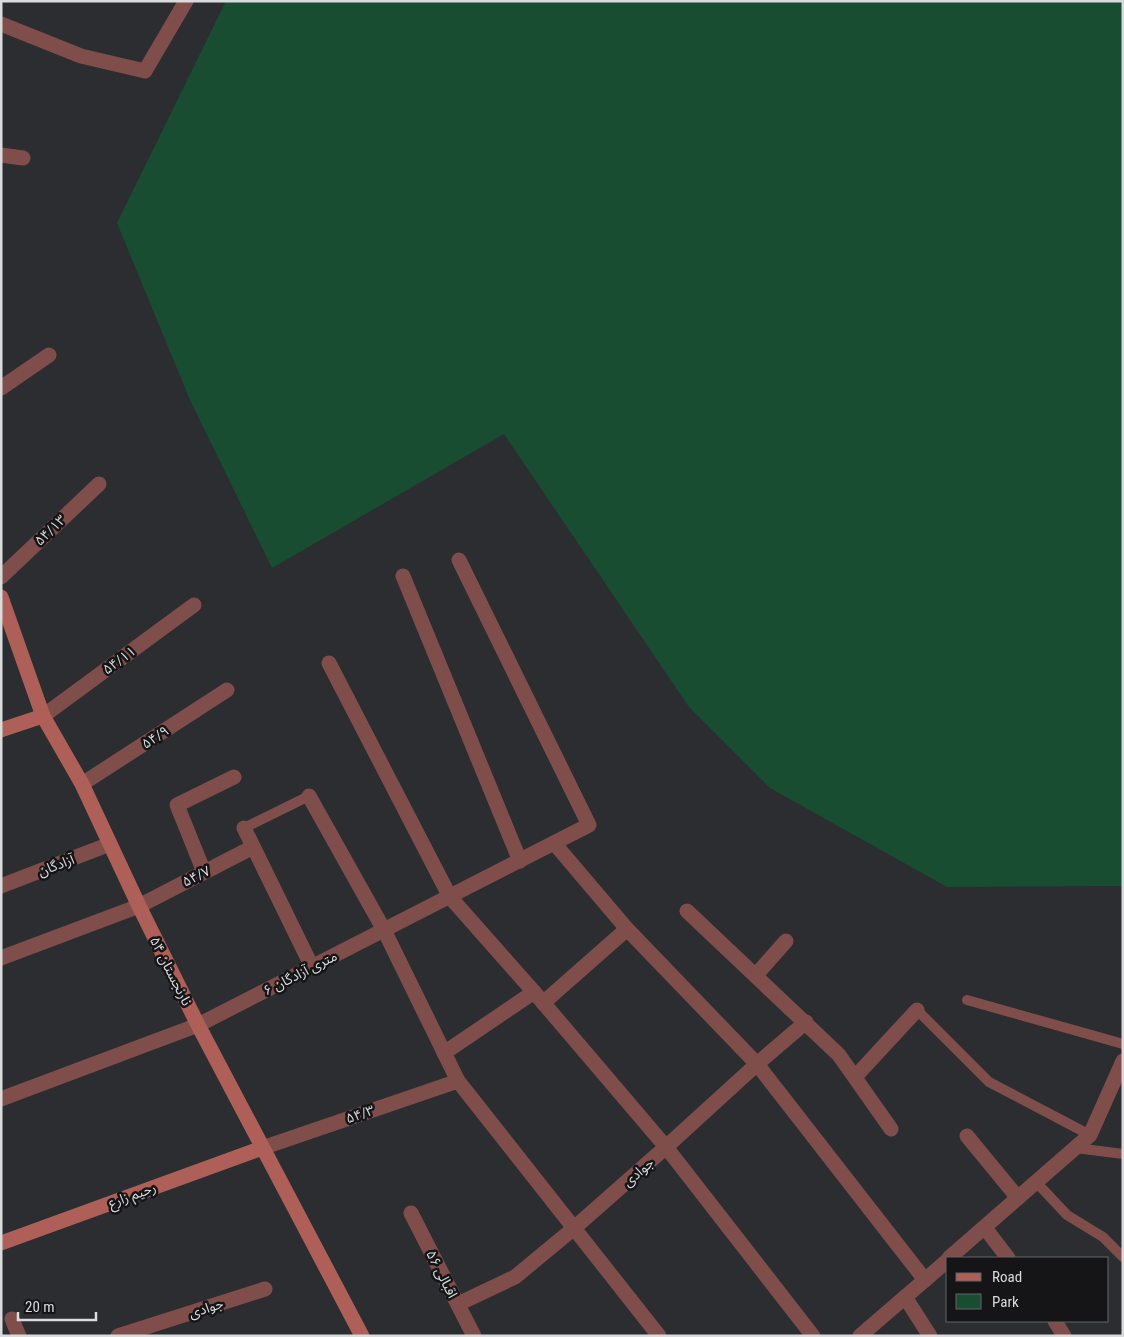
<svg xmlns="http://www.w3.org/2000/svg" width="1124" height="1337" font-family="'Roboto Condensed','Noto Sans Arabic',sans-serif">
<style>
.green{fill:#194d32}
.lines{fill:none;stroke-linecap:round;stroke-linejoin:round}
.lane{stroke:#804e4a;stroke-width:10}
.street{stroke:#804e4a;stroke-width:15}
.secondary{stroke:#ad5f58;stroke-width:15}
.labels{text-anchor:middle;stroke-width:5;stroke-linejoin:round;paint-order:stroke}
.street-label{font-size:14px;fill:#d9dbdc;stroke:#151517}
</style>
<rect width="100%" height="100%" fill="#2b2d30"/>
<!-- green -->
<polygon class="green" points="226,1 1123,1 1123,886 947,887 770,788 689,707 504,434 272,568 190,400 117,223"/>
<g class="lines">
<!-- lane -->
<g class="lane">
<polyline points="244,828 309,796"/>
<polyline points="967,1000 1123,1044"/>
<polyline points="917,1010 989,1082 1090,1135"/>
<polyline points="1076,1148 1123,1154"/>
<polyline points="1037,1183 1067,1215 1103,1237 1123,1257"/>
</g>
<!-- street -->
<g class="street">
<polyline points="1,24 81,56 145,71 186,1"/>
<polyline points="1,155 23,158"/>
<polyline points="1,388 49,355"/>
<polyline points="403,576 520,861"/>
<polyline points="1,577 99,484"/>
<polyline points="329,663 450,897 534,992 666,1147 813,1336"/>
<polyline points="43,716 194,605"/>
<polyline points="82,784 227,690"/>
<polyline points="309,796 384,930 458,1081 659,1336"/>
<polyline points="244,828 312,967"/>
<polyline points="554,843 627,929 757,1064 925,1280"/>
<polyline points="204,872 177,805 234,777"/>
<polyline points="1,886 110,844"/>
<polyline points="687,911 839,1055 891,1129"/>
<polyline points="1,958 139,906 253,847"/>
<polyline points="756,975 786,941"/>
<polyline points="543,1003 627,929"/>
<polyline points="444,1053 534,992"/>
<polyline points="855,1077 917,1010"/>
<polyline points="1,1099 198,1025 589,825 459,560"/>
<polyline points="967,1136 1018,1198"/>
<polyline points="262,1148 458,1081"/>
<polyline points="411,1213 474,1336"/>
<polyline points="985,1228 1008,1258"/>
<polyline points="949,1258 1090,1135 1123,1061"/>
<polyline points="905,1297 930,1336"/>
<polyline points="458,1304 515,1277 573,1229 666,1147 757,1064 806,1022"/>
<polyline points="12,1319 19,1336"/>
<polyline points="1055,1321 1064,1336"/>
<polyline points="118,1336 265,1289"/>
<polyline points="860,1336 948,1260"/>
</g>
<!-- secondary -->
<g class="secondary">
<polyline points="1,597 43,716 82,784 139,906 198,1025 362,1336"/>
<polyline points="1,730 43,716"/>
<polyline points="1,1243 262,1148"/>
</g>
</g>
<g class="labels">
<!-- street labels -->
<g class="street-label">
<text transform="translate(50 530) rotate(-44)" y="5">۵۴/۱۳</text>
<text transform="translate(119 660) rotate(-36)" y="5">۵۴/۱۱</text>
<text transform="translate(155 737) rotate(-33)" y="5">۵۴/۹</text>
<text transform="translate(56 865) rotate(-21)" y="5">آزادگان</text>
<text transform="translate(196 876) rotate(-27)" y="5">۵۴/۷</text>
<text transform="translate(171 971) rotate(63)" y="5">نارنجستان ۵۴</text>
<text transform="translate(300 973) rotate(-27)" y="5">۶ متری آزادگان</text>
<text transform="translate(360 1114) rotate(-19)" y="5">۵۴/۳</text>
<text transform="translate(638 1172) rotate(-41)" y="5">جوادی</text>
<text transform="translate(132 1195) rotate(-20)" y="5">رحیم زارع</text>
<text transform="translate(442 1274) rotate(63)" y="5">اقبالی ۵۶</text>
<text transform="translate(206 1308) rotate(-18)" y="5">جوادی</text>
</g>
</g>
<!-- border -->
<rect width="1124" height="1337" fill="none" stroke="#d9dbdc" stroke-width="5"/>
<!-- legend -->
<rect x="946" y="1257" width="162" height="65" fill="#151517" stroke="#636466"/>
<rect x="956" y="1273" width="25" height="8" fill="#ad5f58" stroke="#636466"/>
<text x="992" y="1282" font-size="15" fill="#d9dbdc">Road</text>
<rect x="956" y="1294" width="25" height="15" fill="#194d32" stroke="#636466"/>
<text x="992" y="1307" font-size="15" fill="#d9dbdc">Park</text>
<!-- scale -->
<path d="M18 1312v8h78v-8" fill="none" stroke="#d9dbdc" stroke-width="2.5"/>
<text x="25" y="1312" font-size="15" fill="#d9dbdc" stroke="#151517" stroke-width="4" paint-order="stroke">20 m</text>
</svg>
